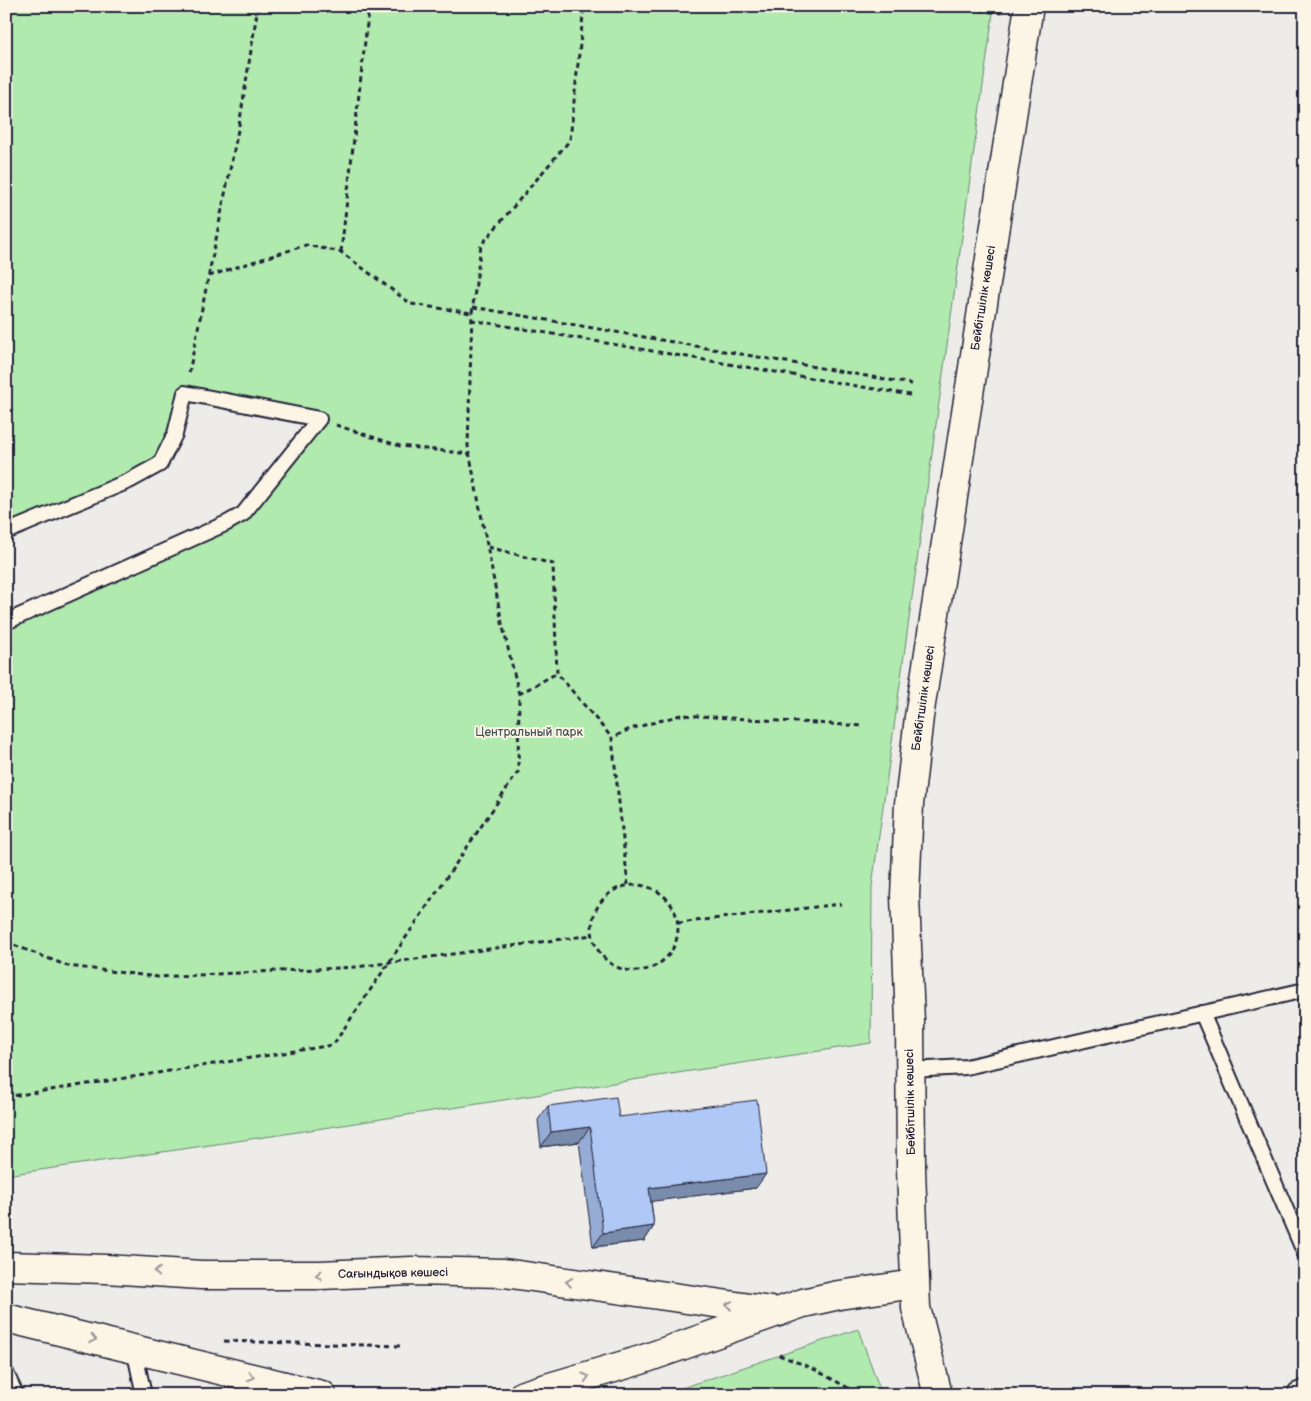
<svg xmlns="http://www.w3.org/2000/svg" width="1311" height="1401" font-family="'Balsamiq Sans',sans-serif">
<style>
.green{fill:#b0eaae;stroke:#698674}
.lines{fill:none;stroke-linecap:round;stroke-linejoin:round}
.service-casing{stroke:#22223b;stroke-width:18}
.minor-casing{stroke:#22223b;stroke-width:31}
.path{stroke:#22223b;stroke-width:3;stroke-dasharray:5 4;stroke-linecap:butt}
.service{stroke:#fcf5e5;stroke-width:14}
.minor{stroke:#fcf5e5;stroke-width:28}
.wall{fill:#96acd4;stroke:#22223b}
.shaded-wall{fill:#7a8cac;stroke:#22223b}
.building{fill:#afc8f6;stroke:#22223b}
.oneway{stroke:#9a9698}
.labels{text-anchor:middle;stroke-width:4;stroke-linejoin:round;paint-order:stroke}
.street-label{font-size:12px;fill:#22223b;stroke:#fcf5e5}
.park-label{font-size:12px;fill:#465458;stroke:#fcf5e5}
</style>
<rect width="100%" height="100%" fill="#edece8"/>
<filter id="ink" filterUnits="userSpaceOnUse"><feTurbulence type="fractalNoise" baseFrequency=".02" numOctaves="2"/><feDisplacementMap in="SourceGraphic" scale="10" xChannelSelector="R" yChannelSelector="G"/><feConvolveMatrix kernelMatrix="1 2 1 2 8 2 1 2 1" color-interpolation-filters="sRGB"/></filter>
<g filter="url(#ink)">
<!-- green -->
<g class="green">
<polygon points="6,6 994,6 872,886 871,1043 278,1135 6,1175 6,622 243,514 319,420 185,393 160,464 6,532"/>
<polygon points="858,1329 882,1395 661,1395"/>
</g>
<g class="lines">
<defs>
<g id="service">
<polyline points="6,532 129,481 160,464 175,434 185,393 319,419 243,514 227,523 6,622"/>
<polyline points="1202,1013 1305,1254"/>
<polyline points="910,1070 966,1067 1305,990"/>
<polyline points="134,1349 144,1395"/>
<polyline points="6,1373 16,1395"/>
<polyline points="1297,1395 1296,1391 1305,1387"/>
</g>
<g id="minor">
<polyline points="6,1266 106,1269 201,1275 320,1275 411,1271 504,1273 778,1312"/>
<polyline points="6,1318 322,1395"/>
<polyline points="523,1395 641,1360 803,1303 839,1295 915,1284"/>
<polyline points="938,1395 916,1308 911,1169 910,1022 905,896 909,804 919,717 1029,6"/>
</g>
</defs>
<!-- service casing -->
<use href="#service" class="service-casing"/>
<!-- minor casing -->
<use href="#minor" class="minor-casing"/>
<!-- path -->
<g class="path">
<polyline points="944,6 1002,13"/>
<polyline points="341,252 369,6"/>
<polyline points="209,276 306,245 341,252 411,304 472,313"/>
<polyline points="473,307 912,384"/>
<polyline points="471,320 910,395"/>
<polyline points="189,373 240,120 258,6"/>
<polyline points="336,425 400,446 470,454"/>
<polyline points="488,547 553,564 557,673 612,738"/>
<polyline points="519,694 557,673"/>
<circle cx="635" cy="928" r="43"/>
<polyline points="628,885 612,738 630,729 681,715 864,726"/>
<polyline points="678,923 841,904"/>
<polyline points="6,942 68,966 158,977 357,967 592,935"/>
<polyline points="6,1097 333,1045 518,772 519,694 502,623 468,446 472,313 481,245 570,140 584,6"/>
<polyline points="224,1341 403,1346"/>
<polyline points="779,1355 812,1368 861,1395"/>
</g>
<!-- service -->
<use href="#service" class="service"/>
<!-- minor -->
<use href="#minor" class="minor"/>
</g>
<!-- wall -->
<polygon class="wall" points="548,1106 619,1117 756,1188 651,1201 654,1226 644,1241 593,1247 579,1142 541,1147 538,1120"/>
<!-- shaded-wall -->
<g class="shaded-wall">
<polygon points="590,1127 579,1142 541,1147 551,1132"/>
<polygon points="766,1174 756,1188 639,1203 649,1188"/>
<polygon points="654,1226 644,1241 593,1247 603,1233"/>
</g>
<!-- building -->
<polygon class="building" points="616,1097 619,1117 757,1100 766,1174 649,1188 654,1226 603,1233 590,1127 551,1132 548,1106"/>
<!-- one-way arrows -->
<defs><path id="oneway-chevron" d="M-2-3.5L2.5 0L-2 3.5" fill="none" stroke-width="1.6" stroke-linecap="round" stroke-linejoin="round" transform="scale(1.25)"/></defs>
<g class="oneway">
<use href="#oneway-chevron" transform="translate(157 1272) rotate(-176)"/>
<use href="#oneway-chevron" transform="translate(319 1275) rotate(179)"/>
<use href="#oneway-chevron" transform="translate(569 1282) rotate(-172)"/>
<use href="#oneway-chevron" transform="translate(729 1305) rotate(-172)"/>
<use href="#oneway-chevron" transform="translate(93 1339) rotate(13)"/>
<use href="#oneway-chevron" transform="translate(251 1377) rotate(14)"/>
<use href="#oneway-chevron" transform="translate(586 1377) rotate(-17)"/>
</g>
</g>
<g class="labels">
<!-- street labels -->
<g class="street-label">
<text transform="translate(983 298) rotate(-81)" y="4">Бейбітшілік көшесі</text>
<text transform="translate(923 698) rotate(-82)" y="4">Бейбітшілік көшесі</text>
<text transform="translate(910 1102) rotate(-91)" y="4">Бейбітшілік көшесі</text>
<text transform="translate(393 1273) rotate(-1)" y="4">Сағындықов көшесі</text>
</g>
<!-- park labels -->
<g class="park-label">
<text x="529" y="736">Центральный парк</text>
</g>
</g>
<!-- margin -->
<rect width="1311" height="1401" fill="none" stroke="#fcf5e5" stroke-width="25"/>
<rect x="12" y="12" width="1286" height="1376" fill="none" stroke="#22223b" stroke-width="2" filter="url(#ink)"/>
</svg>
